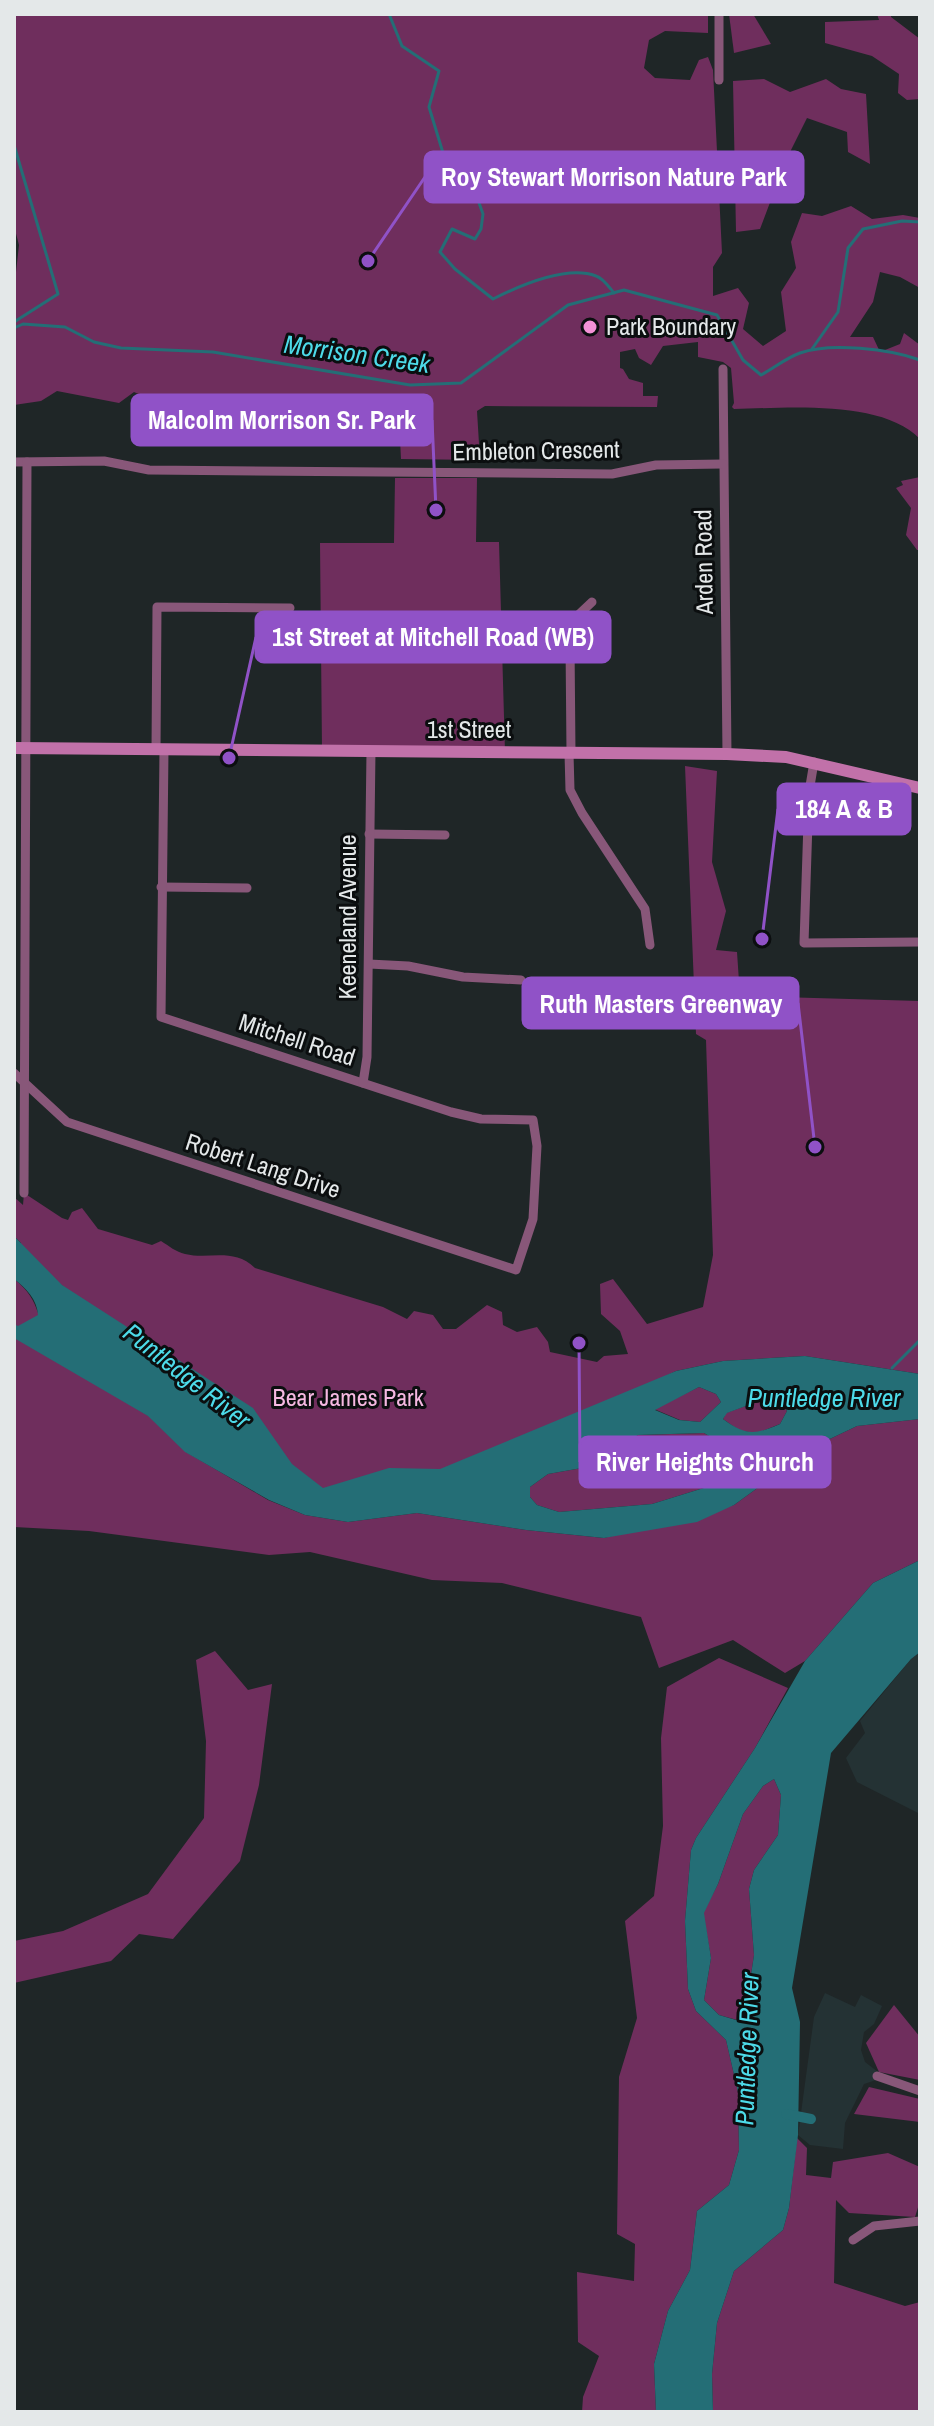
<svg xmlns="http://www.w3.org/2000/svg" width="934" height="2426" font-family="'Archivo Narrow',sans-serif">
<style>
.built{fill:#243234}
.green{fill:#6f2e5d}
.water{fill:#246e76;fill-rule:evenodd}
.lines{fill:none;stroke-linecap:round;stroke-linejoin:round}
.stream{stroke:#246e76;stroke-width:3}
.canal{stroke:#246e76;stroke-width:10}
.street{stroke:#885779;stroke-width:9}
.secondary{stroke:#c171a9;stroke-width:12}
.poi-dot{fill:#f391d6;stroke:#0b0e0f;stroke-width:3}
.labels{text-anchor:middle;stroke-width:6;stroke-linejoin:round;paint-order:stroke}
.poi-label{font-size:24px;fill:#e4e8e9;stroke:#0b0e0f;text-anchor:start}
.street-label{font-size:24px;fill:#e4e8e9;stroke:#0b0e0f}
.park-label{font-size:24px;fill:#f6b8e2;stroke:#0b0e0f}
.water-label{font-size:26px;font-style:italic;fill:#4ddbe9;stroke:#0b0e0f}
.leader{fill:none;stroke:#9052c7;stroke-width:3}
.callout-dot{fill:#9052c7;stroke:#0b0e0f;stroke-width:3}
.callout{fill:#9052c7;stroke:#9052c7;stroke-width:3}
.callout-label{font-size:26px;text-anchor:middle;font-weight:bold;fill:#fff}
</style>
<rect width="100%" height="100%" fill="#1f2627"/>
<!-- built -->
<g class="built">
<polygon points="920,1652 920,1814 857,1782 846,1758 865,1733 860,1721 911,1659"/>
<polygon points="825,1993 855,2007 861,1995 882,2006 874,2024 864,2032 861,2050 865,2062 878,2072 876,2080 864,2084 845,2123 843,2149 810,2145 798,2135 814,2017"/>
</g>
<!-- green -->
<g class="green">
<path d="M14,14h694v19l-43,-2 -16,9 -5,28 11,10 35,2 9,-20 9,-3 5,13 9,183 -9,14v29l25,-8 11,15 -6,26 20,17 23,-15 -5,-39 15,-24 -5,-26 11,-29 20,3 29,-10 21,13 31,-4 17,3v70l-20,-11 -20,-5 -7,30 -23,35h23l7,15 20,-8 4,-11 16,12v94c-38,-40 -134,-31 -186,-30l-2,-2 2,-4 -3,-35 -8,-6 -25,-5v-15l-35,4 -12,19 -12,-7 -4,-9 -15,3v16l3,1 6,10 14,4v13h15l-1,11 -172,-1 -8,5 3,49 -79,-1 -1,-20 -9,-23 -95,3 -72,-15 -5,16 -50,-12 -35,-16 -15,11 -62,-12 -16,10 -27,4v-115l5,-45 -5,-19z"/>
<polygon points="729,14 753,14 771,44 734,53"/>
<polygon points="877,14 891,14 891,17 920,39 920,99 907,100 898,93 899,74 872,56 825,43 825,22 879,20"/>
<polygon points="764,79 790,92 826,79 841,89 866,94 870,164 848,152 847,132 807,118 786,160 760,229 736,232 733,81"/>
<polygon points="920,477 920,550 917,550 906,535 911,508 896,488 903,485 901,481"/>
<polygon points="395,478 477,478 476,542 499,542 505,752 322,751 320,543 394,543"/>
<path d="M685,766l32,5 -5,91 14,49 -10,39 21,2 3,44 180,5v373l-115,-18 -82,5 -47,10 -216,106 -122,17 -29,-6 -289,-237 1,-8 -7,-7v-39l9,8 1,-12 38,25 6,2 4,-8 10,-4 16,21 54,16 9,-4c8,5 15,11 24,13 24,6 48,-7 70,14l128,39 24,12 7,-8 19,4 10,14h13l31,-24 15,7 1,13 14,7 20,-5 11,15 2,10 47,10 7,-6 24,-2 -8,-23 -19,-17 -1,-30 13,-5 34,45 56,-17 10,-52 -7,-215 -10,-6z"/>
<path d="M14,1279c28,22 25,43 33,76l102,61 37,36 82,48 37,15 43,7 69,-9 109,17 78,8 130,-33 81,-59 42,-20 63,-7v141l-47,23 -68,78 -20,12 -52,-33 -74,28 -18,-51 -139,-34 -70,-3 -122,-28 -41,3 -180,-24 -75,-4z"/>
<polygon points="699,1387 716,1394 721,1402 700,1422 680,1420 654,1409"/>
<polygon points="765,1399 782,1404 787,1411 780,1424 758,1433 740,1431 723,1419 726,1413"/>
<polygon points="704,1433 734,1451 738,1466 723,1482 652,1504 559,1512 537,1505 530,1497 530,1487 548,1474 593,1466 638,1435"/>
<polygon points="215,1651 248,1690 272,1684 259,1785 240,1861 173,1939 139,1934 111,1961 14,1983 14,1941 63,1931 148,1894 204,1818 206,1741 196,1660"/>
<polygon points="719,1658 788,1688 755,1748 696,1838 691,1850 685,1921 688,1989 696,2011 726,2040 738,2092 739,2150 729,2185 697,2211 690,2270 668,2311 654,2364 656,2412 582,2412 583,2397 599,2356 578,2342 577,2272 634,2281 635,2244 617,2234 619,2077 637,2018 625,1921 654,1896 663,1826 661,1738 667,1687"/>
<polygon points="774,1779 781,1795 778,1835 754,1870 749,1889 754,1955 745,2014 737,2020 719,2015 704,2000 711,1958 703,1913 718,1884 743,1814 763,1786"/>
<polygon points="894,2005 920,2037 920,2080 879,2072 866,2043"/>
<polygon points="869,2087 920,2099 920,2122 854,2114"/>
<polygon points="797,2138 807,2148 806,2175 831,2178 833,2162 888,2153 920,2167 920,2201 915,2217 849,2213 836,2200 834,2283 905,2306 920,2302 920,2412 713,2412 712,2374 717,2323 734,2271 783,2230 789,2208"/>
</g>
<!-- water -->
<g class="water">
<path d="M14,1236l48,49 191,123 39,56 31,24 66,-20 51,1 236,-98 47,-10 82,-5 115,18v45l-63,7 -42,20 -81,59 -37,17 -93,16 -78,-8 -109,-17 -69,9 -43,-7 -36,-15 -84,-48 -37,-36 -134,-78v-14l4,2 20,-11c-1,-16 -12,-27 -24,-36zM699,1387l17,7 5,8 -21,20 -21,-2 -24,-10zM765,1399l17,5 5,7 -7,13c-26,11 -33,12 -57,-5l4,-6zM704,1433l30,18 4,15 -15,16 -71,22 -93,8 -22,-7 -7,-8v-10l18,-13 45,-8 45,-31z"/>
<path d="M920,1560v92l-9,7 -80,94 -39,235 8,34 -2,113 -9,73 -6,22 -49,41 -17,52 -5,51 1,38h-57l-2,-48 14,-53 22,-41 7,-59 32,-26 10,-35 -1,-58 -12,-52 -30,-29 -8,-22 -3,-68 6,-71 5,-12 59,-90 50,-87 68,-78zM774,1779l7,16 -3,40 -24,35 -5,19 5,66 -9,59 -9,6 -17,-5 -15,-15 7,-42 -7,-45 14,-29 25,-70 20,-28z"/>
</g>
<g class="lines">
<!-- stream -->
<g class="stream">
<path d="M389,14l13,32 37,25 -10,36 18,59 26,20 10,28 -2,15 -6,10 -23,-10 -12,23 15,17 38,30c26,-13 74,-34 103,-23 7,2 13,11 18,17"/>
<polyline points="14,145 58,294 14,322"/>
<path d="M14,328l9,-4 42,3 29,15 27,6 92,4 197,33 51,-2 107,-78 56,-15 93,25 26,45 18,15c13,-7 25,-17 39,-22 30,-11 90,-4 120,7"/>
<polyline points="812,349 838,312 848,248 863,229 902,221 920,222"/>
<polyline points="892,1368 920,1340"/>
</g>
<!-- canal -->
<polyline class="canal" points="786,2114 811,2119"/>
<!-- street -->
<g class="street">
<polyline points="719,14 719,80"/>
<polyline points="723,369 727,754"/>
<polyline points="14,462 104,461 149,470 612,474 656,465 723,464"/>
<polyline points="156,750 157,607 290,608"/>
<polyline points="569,753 570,790 582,813 645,909 650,945"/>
<polyline points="571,753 570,643 575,618 592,602"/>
<polyline points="814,762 809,792 804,943 920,942"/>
<polyline points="369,834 445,835"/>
<polyline points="161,887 247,888"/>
<polyline points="369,964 408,966 463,977 521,980"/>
<polyline points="14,1073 67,1122 516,1270 533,1219 537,1146 533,1120 481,1119 451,1112 161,1017 164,750"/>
<polyline points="363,1083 367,1057 371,751"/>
<polyline points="24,1193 27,462"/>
<polyline points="877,2076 920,2091"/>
<polyline points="853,2240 874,2226 920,2221"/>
</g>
<!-- secondary -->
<polyline class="secondary" points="14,748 727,754 786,757 920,788"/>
</g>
<!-- markers -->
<circle class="poi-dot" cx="590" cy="327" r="8"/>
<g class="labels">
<!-- poi labels -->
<g class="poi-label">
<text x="606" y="335">Park Boundary</text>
</g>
<!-- street labels -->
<g class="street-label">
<text transform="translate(536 451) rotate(-1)" y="8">Embleton Crescent</text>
<text transform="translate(704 562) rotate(-91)" y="8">Arden Road</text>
<text x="469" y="738">1st Street</text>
<text transform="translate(348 917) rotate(-90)" y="8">Keeneland Avenue</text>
<text transform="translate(297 1040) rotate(18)" y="8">Mitchell Road</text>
<text transform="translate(263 1166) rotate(18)" y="8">Robert Lang Drive</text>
</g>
<!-- park labels -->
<g class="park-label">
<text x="348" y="1406">Bear James Park</text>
</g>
<!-- water labels -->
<g class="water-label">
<text transform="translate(357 354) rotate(8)" y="9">Morrison Creek</text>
<text transform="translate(187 1376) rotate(38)" y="9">Puntledge River</text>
<text x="824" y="1407">Puntledge River</text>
<text transform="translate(747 2049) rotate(-88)" y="9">Puntledge River</text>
</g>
</g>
<!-- callouts -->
<path class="leader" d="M368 261L425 177M436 510L432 420M229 758L256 637M762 939L778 809M815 1147L798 1003M579 1343L580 1462"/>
<g class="callout-dot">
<circle cx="368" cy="261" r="8"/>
<circle cx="436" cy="510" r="8"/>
<circle cx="229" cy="758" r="8"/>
<circle cx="762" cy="939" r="8"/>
<circle cx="815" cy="1147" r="8"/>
<circle cx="579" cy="1343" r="8"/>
</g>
<g class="callout">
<rect x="425" y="152" width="378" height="50" rx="8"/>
<rect x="132" y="395" width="300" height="50" rx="8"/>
<rect x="256" y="612" width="354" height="50" rx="8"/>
<rect x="778" y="784" width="132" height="50" rx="8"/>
<rect x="523" y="978" width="275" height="50" rx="8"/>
<rect x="580" y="1437" width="250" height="50" rx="8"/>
</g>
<g class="callout-label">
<text x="614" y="186">Roy Stewart Morrison Nature Park</text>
<text x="282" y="429">Malcolm Morrison Sr. Park</text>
<text x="433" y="646">1st Street at Mitchell Road (WB)</text>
<text x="844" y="818">184 A &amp; B</text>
<text x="661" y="1013">Ruth Masters Greenway</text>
<text x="705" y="1471">River Heights Church</text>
</g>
<!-- border -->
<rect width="934" height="2426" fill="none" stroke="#e4e8e9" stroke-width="32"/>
</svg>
